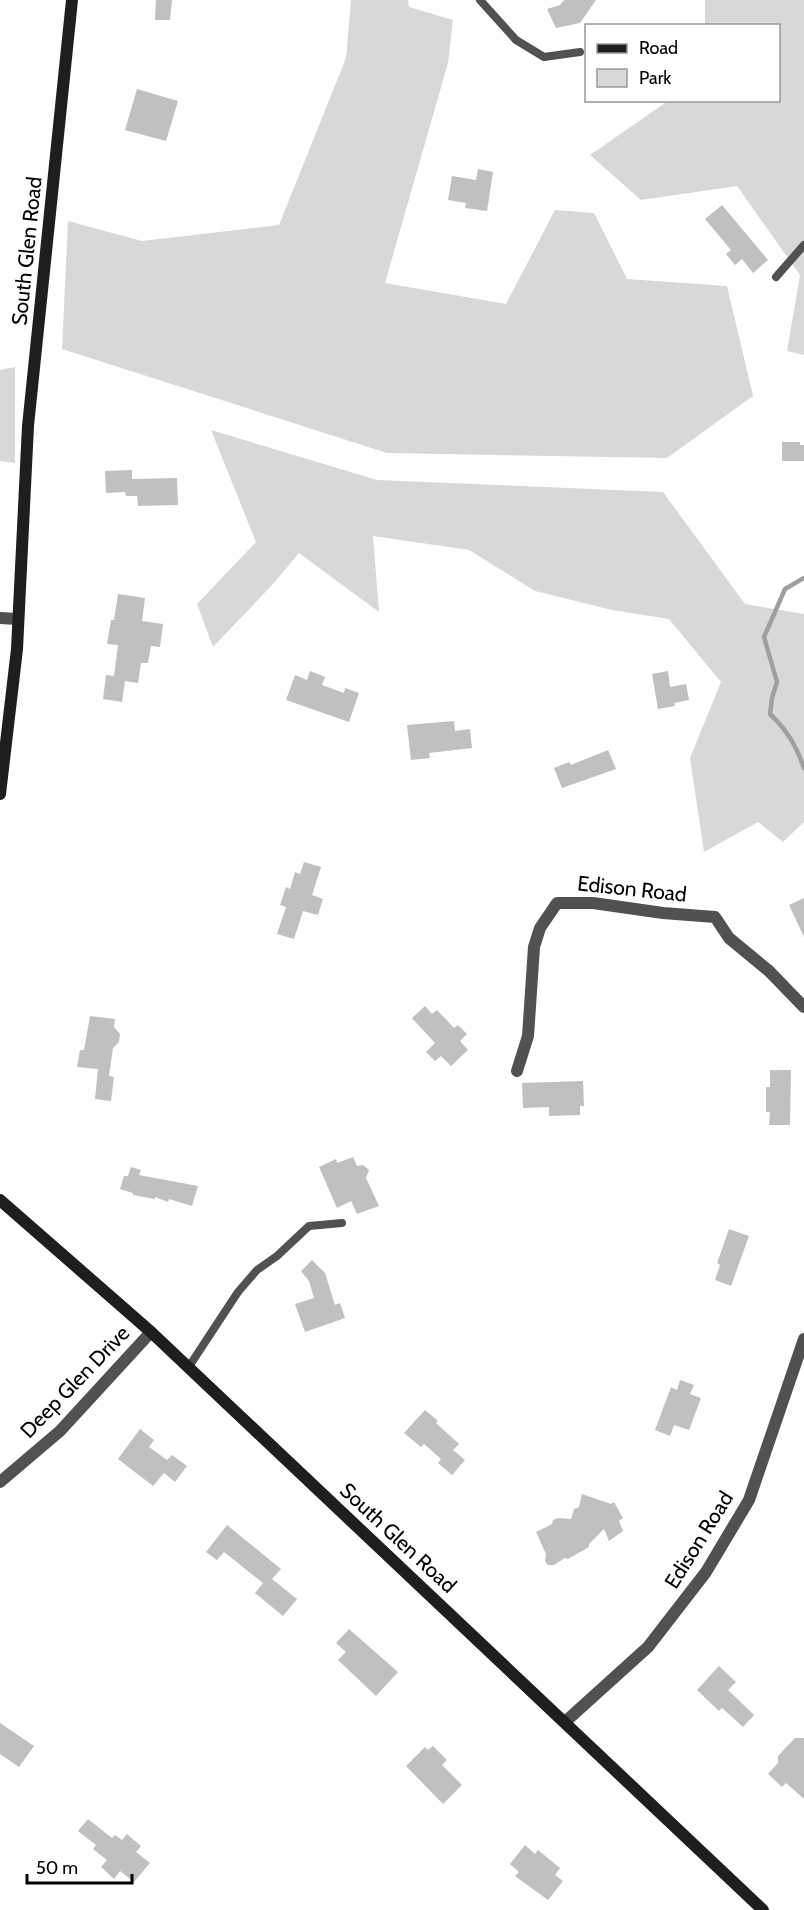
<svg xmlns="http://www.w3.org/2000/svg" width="804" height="1910" font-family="Cabin,sans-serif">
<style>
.green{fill:#d8d8d8}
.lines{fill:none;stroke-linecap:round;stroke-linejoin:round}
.stream{stroke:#9f9f9f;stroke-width:4.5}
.building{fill:#c0c0c0}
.lane{stroke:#515151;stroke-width:8}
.street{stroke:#515151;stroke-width:12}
.secondary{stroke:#1e1e1e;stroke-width:12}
.labels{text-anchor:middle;stroke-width:6;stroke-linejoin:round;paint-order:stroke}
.street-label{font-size:21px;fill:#000;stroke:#fff}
</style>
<rect width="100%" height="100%" fill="#fff"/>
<!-- green -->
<g class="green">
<polygon points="351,0 408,0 409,7 453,20 448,63 385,283 506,304 555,210 594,213 627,279 727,286 753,396 667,458 387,453 62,349 68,221 142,241 279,225 346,58"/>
<polygon points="705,0 804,0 804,355 787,351 800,275 737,186 641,200 590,155 668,101 778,100 778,26 705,25"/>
<polygon points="15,367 15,463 0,461 0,370"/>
<polygon points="211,430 377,480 663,492 745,604 804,614 804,822 783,842 758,822 704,852 690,758 721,682 669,619 612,610 535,591 469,550 373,536 379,612 299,553 274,583 213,647 197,604 256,542"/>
</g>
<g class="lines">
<!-- stream -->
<path class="stream" d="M804,578l-19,11 -21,48 13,45 -5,16 -2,16c18,17 26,32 34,54"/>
</g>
<!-- building -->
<g class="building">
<polygon points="156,0 172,0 170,20 155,20"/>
<polygon points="564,0 596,0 580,23 556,28 547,9 560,5"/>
<polygon points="137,89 178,101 166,141 125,130"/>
<polygon points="478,169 493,172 487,211 465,208 466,203 448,200 452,176 476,180"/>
<polygon points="722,205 768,260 753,273 742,259 735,265 726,254 731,250 705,219"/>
<polygon points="782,442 800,442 800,445 804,445 804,461 782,461"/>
<polygon points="132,470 132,479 177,478 178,505 138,506 137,496 126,496 125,492 106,493 105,471"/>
<polygon points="118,594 145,598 142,621 163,624 160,647 151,646 148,663 141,663 138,683 125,681 122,702 103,699 106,675 114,676 118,645 107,644 111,620 114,620"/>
<polygon points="310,671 325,677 322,685 344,693 345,688 359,693 349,722 286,700 295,675 307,680"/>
<polygon points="668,671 670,687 686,684 689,700 674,703 675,706 658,709 652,674"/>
<polygon points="454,721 455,731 470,729 472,748 429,753 430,758 411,760 407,725"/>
<polygon points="608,750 616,769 562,788 554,768 569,762 571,765"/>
<polygon points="304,862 321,867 312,895 323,899 318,915 303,911 294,939 277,934 286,907 280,905 286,887 290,889 295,872 300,874"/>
<polygon points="804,898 804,937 789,905"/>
<polygon points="425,1006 432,1014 437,1010 454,1028 458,1025 467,1034 460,1041 468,1050 451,1066 441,1056 435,1061 426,1052 435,1043 412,1018"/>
<polygon points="90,1016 115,1019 114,1027 120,1034 119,1042 113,1048 109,1076 114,1077 111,1101 95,1099 98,1069 77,1067 80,1050 84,1050"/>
<polygon points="770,1070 791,1070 790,1125 769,1125 770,1112 766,1112 766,1087 770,1087"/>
<polygon points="583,1081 584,1106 580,1106 580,1115 549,1116 549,1107 523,1108 522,1083"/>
<polygon points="353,1157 357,1166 363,1165 369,1170 366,1178 379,1206 357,1214 351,1201 337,1208 319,1167 336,1159 337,1163"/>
<polygon points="131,1167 141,1170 139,1175 198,1186 192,1206 169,1199 168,1202 155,1197 155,1199 133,1195 133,1193 120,1189 124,1176 128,1176"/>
<polygon points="729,1229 749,1236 731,1286 715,1280 720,1265 717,1263"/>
<polygon points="312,1260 325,1273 335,1305 340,1303 345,1318 305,1332 295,1304 314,1298 309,1281 301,1271"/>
<polygon points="680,1380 694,1385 690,1394 701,1398 689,1430 674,1425 670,1436 655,1430 671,1387 677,1390"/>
<polygon points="425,1410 438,1421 436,1423 459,1444 453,1450 465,1460 452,1475 438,1463 441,1459 424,1444 421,1447 404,1433"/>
<polygon points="140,1429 154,1440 149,1447 167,1460 172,1455 187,1466 175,1482 164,1473 153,1486 118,1459"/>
<polygon points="582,1494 611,1504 614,1502 623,1518 619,1521 623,1531 609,1541 604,1529 589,1544 589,1547 568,1559 565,1558 554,1565 548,1565 545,1561 546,1554 536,1532 552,1524 553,1520 558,1518 571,1519 574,1509 579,1507"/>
<polygon points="227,1525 281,1569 272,1579 297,1599 283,1616 255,1593 263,1583 224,1552 217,1560 206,1552"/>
<polygon points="349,1629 398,1672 376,1696 338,1660 346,1652 336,1643"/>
<polygon points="719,1666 736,1682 728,1690 754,1715 743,1727 722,1708 719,1711 697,1690"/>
<polygon points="0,1723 34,1746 19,1767 0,1754"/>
<polygon points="795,1738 804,1738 804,1799 786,1783 782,1787 768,1774 778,1763 778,1756"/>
<polygon points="433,1746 447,1760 442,1765 462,1785 443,1804 406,1766 425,1747 428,1750"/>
<polygon points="88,1819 112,1838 115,1835 122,1840 127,1834 141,1846 136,1852 150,1863 134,1882 120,1871 114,1879 101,1867 107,1860 93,1849 96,1845 78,1831"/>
<polygon points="525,1845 535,1854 538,1850 560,1868 555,1875 563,1881 548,1900 515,1876 519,1872 510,1864"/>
</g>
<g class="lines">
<!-- lane -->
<g class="lane">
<polyline points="480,0 516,40 544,57 580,52"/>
<polyline points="776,277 804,245"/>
<polyline points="188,1368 238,1292 257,1270 277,1256 309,1226 342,1223"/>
</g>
<!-- street -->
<g class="street">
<polyline points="0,618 18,619"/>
<polyline points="517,1071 528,1036 534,947 540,928 557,903 593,903 663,913 715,917 729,938 769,971 804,1007"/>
<polyline points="0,1482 60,1431 151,1332"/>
<polyline points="565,1722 648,1647 706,1572 749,1500 804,1339"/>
</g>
<!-- secondary -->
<g class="secondary">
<polyline points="0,794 17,649 28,426 72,0"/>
<polyline points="0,1200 151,1332 763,1910"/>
</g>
</g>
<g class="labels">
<!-- street labels -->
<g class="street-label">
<text transform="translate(27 251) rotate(-84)" y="7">South Glen Road</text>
<text transform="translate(632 889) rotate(6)" y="7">Edison Road</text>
<text transform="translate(75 1382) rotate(-46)" y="7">Deep Glen Drive</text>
<text transform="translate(398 1538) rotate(43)" y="7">South Glen Road</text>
<text transform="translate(699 1540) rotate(-58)" y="7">Edison Road</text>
</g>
</g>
<!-- legend -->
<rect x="585" y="24" width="195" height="78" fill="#ffffff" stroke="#999999" stroke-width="1.5"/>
<rect x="597" y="44" width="30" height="9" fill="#1e1e1e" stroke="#999999" stroke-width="1.5"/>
<text x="639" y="54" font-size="18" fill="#000000">Road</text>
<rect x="597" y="69" width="30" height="18" fill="#d8d8d8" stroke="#999999" stroke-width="1.5"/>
<text x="639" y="84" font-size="18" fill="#000000">Park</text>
<!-- scale -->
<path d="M27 1874v9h105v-9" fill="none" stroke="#000000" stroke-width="3"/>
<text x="36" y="1874" font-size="18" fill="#000000" stroke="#ffffff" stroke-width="4.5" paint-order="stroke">50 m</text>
</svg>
